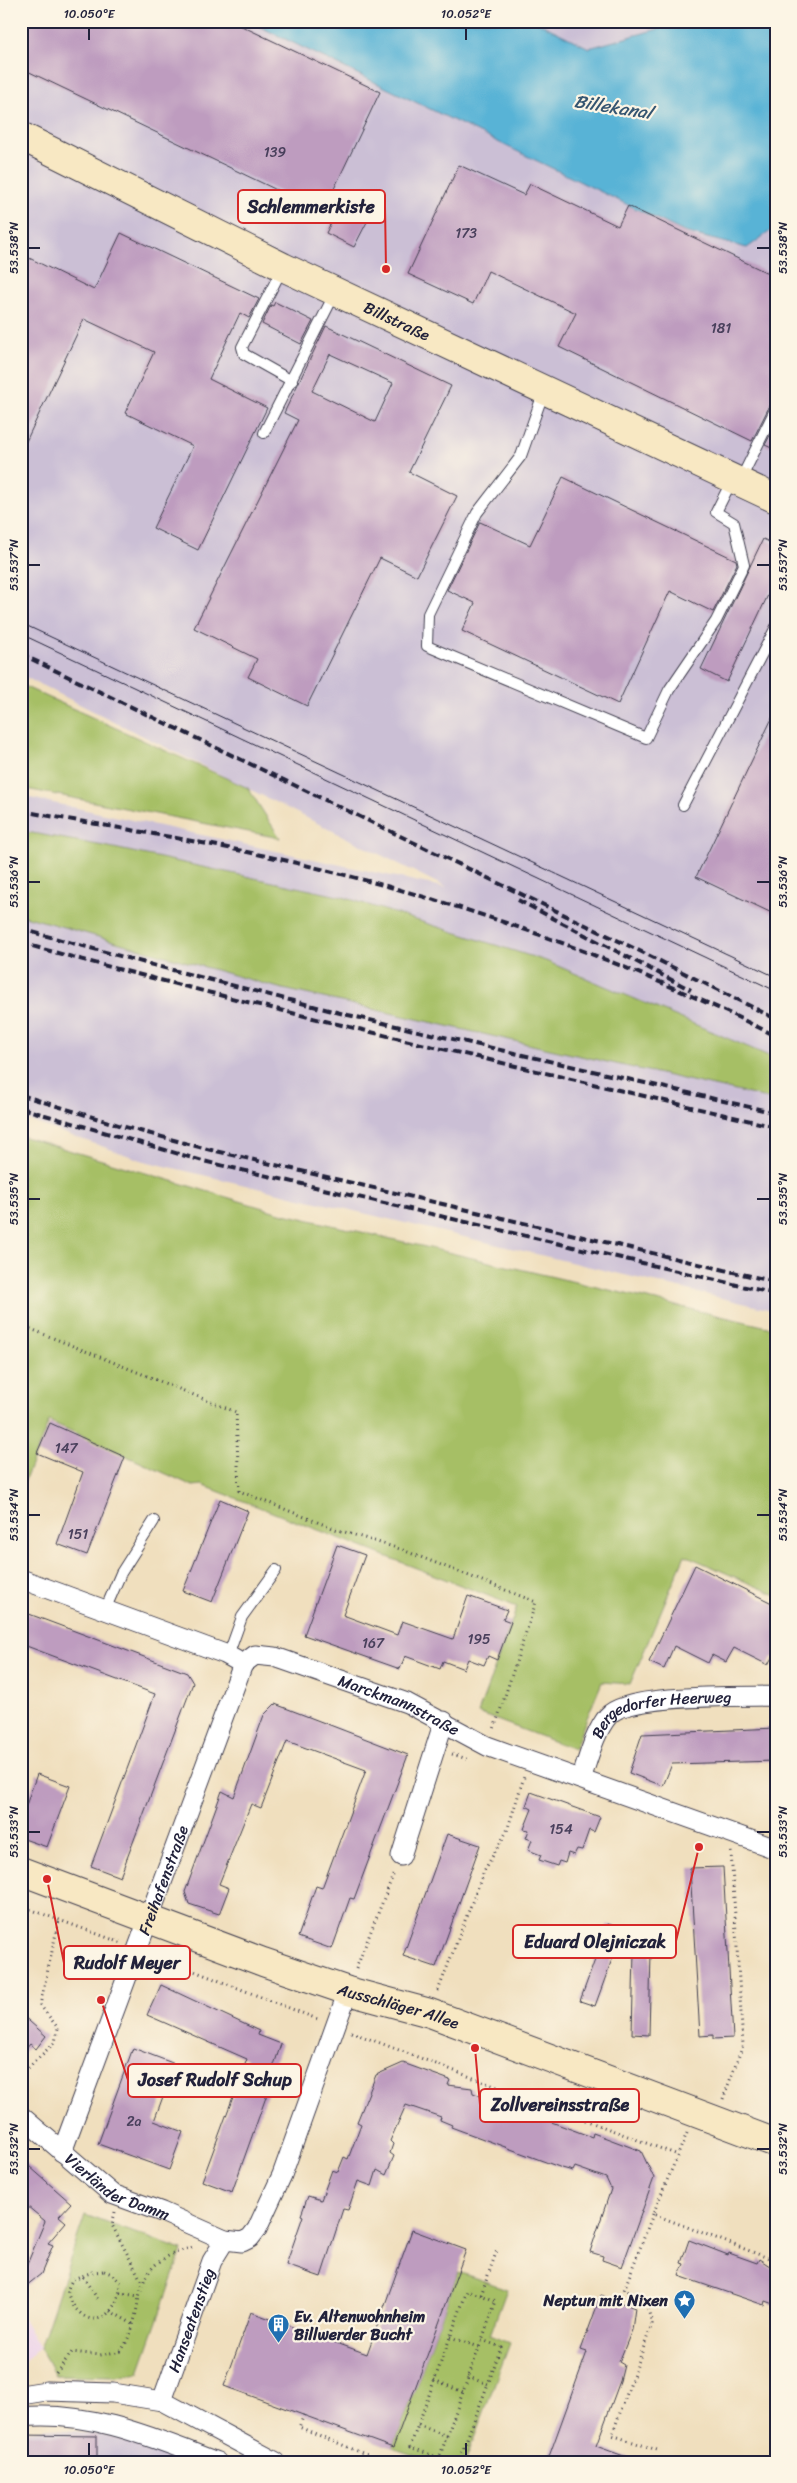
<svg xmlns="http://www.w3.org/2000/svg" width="797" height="2483" font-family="Sriracha,sans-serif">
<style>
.built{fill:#ecd1ea}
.industrial{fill:#cbbfd5}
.green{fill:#a6bf65;stroke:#647050}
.water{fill:#59b3d6;stroke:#3e6a88}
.building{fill:#be9cbf;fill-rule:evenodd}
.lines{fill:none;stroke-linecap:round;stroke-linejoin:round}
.lane-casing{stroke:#413e4f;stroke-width:12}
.street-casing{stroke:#413e4f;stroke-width:21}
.secondary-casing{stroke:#413e4f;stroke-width:30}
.path{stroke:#413e4f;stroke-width:3;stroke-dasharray:1 4;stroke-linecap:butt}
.lane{stroke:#fff;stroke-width:10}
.street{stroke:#fff;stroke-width:19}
.secondary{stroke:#f8e8c3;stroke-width:28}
.tram{stroke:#22223b;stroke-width:1}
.rail{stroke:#22223b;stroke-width:4;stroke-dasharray:8 4;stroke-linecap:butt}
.ticks{fill:none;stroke:#22223b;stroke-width:2}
.labels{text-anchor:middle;stroke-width:4.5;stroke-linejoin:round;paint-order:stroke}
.number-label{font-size:14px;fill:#49405c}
.street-label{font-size:16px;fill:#22223b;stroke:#fcf5e5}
.poi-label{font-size:16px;font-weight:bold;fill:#22223b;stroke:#fcf5e5;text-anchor:end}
.water-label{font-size:18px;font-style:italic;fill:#355571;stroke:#fcf5e5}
.leader{fill:none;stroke:#d62828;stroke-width:2}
.callout-dot{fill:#d62828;stroke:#fcf5e5;stroke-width:2}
.callout{fill:#fcf5e5;stroke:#d62828;stroke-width:2}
.callout-label{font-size:18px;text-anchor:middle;font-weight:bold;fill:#22223b}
.neatline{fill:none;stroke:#22223b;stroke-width:2}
.ticks-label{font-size:12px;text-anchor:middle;fill:#22223b}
</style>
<rect width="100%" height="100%" fill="#fcf5e5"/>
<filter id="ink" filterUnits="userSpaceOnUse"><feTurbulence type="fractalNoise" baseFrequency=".02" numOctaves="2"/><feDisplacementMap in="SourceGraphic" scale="10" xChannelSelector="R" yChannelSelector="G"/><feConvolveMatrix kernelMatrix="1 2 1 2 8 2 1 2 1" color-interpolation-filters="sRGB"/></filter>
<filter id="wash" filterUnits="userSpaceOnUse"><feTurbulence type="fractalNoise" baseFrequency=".0096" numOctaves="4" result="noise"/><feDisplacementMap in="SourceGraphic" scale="20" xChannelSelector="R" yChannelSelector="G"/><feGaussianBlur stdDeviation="1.12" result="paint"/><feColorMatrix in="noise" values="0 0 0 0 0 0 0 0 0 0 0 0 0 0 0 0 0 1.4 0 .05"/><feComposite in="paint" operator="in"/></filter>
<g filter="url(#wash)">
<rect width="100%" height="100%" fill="#f0dfbe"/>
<!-- built -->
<polygon class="built" points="21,2315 40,2348 21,2363"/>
<!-- industrial -->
<g class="industrial">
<polygon points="21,21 248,21 684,232 747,248 776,227 776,1311 144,1161 21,1118 21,796 447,888 21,675"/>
<polygon points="535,21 687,21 589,48"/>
<polygon points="50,2428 107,2435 188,2459 187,2462 21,2462 21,2432"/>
</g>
<!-- green -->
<g class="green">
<polygon points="21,685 248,788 280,838 21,788"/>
<polygon points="21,831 109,847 343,897 546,961 776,1059 776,1100 279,988 21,915"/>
<polygon points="21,1136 280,1213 776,1329 776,1595 685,1555 630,1684 602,1682 574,1749 478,1713 517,1607 202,1485 193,1486 49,1421 21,1490"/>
<polygon points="85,2215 182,2250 139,2372 116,2376 55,2375 40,2348"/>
<polygon points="458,2272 507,2289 490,2335 510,2343 465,2462 432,2462 393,2448"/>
</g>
<!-- water -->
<polygon class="water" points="248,21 535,21 589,48 687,21 776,21 776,227 747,248 684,232"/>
<g id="blocks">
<!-- building -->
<g class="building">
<polygon points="21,21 231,21 380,92 323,212 21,68"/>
<polygon points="459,165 524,195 530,184 618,226 628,206 776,277 776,401 770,405 752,441 559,347 576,313 488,271 473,304 408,274"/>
<polygon points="339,206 368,220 354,247 326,233"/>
<polygon points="121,233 259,299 249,318 240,313 209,379 267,408 198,550 153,528 193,446 125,413 154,352 84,319 21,452 21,254 94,290"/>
<polygon points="275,302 313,321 301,344 262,324 271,305 273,306"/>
<path d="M326,326l125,60 -42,86 48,24 -40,80 -37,-18 -73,148 -59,-29 9,-18 -63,-31 104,-208 -14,-7zM330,354l63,29 -18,39 -63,-31z"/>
<polygon points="776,424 776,450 765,445"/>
<polygon points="563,477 736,560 737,564 713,612 670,591 618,704 462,631 475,603 447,590 480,522 530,545"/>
<polygon points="763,539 776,545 776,578 727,682 701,669"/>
<polygon points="776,710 776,915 696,877"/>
<polygon points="50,1423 125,1457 87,1555 57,1544 83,1472 37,1453"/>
<polygon points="220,1499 248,1511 212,1602 183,1591"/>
<polygon points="337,1545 365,1555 343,1615 397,1635 402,1621 453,1639 468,1596 507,1610 503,1619 511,1622 497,1660 488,1656 484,1665 468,1659 464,1669 443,1661 440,1669 405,1656 400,1669 304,1635"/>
<polygon points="695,1565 776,1605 776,1659 772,1657 768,1665 734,1648 726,1662 712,1655 708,1663 674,1646 664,1669 649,1662"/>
<polygon points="21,1611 187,1673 193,1683 120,1877 91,1866 155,1694 21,1644"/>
<polygon points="275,1704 408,1755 354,1899 350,1898 332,1949 298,1937 316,1886 322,1888 366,1770 287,1741 261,1808 251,1804 219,1884 229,1888 219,1914 189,1904 185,1892 222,1791 234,1797 264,1715"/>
<polygon points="776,1728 776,1761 672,1764 663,1786 629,1773 642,1734"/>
<polygon points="37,1774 70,1786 47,1847 21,1838 21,1806 25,1808"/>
<polygon points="531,1792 600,1817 594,1832 589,1830 582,1850 577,1849 574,1855 568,1853 565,1863 559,1861 557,1866 539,1860 541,1855 528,1850 532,1840 526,1838 529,1830 524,1829 532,1809 526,1806"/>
<polygon points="447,1834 480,1845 436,1967 403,1956"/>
<polygon points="723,1867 733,2038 713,2039 713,2035 700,2036 690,1868"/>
<polygon points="608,1924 623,1929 595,2006 580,2001"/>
<polygon points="634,1952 651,1953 649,2035 632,2034"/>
<polygon points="161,1985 259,2031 258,2035 281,2044 272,2071 275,2072 232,2192 202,2181 247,2059 147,2015"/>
<polygon points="21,2014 46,2036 36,2049 30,2044 21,2055"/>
<polygon points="133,2048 175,2064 154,2121 183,2132 169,2170 98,2144"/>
<polygon points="403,2063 450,2080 448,2085 472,2088 473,2093 592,2137 593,2133 641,2151 654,2178 622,2267 602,2260 603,2256 590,2252 611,2189 606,2178 575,2167 573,2171 562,2168 451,2127 452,2125 440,2120 441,2117 406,2105 390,2141 393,2144 390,2153 394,2156 386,2175 377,2170 372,2186 358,2181 348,2210 343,2209 321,2277 286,2265 303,2216 301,2215 308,2196 321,2200 332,2170 338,2172 344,2157 348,2159 361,2124 357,2122 376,2075"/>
<polygon points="21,2159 71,2203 59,2216 66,2222 48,2243 53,2245 41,2274 21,2290 21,2279 45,2221 21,2201"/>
<polygon points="412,2230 466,2250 393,2448 224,2386 251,2312 367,2354"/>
<polygon points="689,2240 728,2255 729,2253 757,2263 759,2259 776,2270 776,2305 765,2301 764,2305 679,2276 684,2264 681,2263"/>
<polygon points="601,2295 635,2308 632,2330 619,2362 624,2365 620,2381 596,2446 635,2460 635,2462 547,2462 587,2352 581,2350"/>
<polygon points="21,2435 97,2436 97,2462 21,2462"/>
</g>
</g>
</g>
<g filter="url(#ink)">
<use href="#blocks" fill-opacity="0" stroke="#413e4f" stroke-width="1"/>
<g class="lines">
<defs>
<g id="lane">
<polyline points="283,267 242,347 244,354 292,381"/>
<polyline points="544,391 521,456 477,513 428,614 427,646 646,738 669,690 716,621 744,565 734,523 716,512 732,480"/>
<polyline points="264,433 335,293"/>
<polyline points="740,481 776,408"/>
<polyline points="683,805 776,627"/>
<polyline points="105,1610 121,1573 154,1521"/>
<polyline points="228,1656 242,1617 276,1570"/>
</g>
<g id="street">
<polyline points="21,1579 225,1654 243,1664"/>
<path id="s1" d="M243,1664l12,-9 20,2 132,46 80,43 289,103"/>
<path id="s2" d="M581,1779c7,-19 13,-46 27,-63 18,-23 136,-19 168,-20"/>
<polyline points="401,1856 444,1721"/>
<path id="s3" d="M21,2116l91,78 50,18 63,28 17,2 8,-4 7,-9 25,-54 66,-184"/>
<path id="s4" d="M62,2152l181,-488"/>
<polyline points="21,2395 46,2391 113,2393 162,2401 276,2462"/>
<path id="s5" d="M162,2401l50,-140 13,-21"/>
<path d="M21,2417c69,-7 133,21 196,45"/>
</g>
<g id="secondary">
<path id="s6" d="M21,136l262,131 493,232"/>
<path id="s7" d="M21,1871l242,91 85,29 82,22 346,130"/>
</g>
</defs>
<!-- lane casing -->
<use href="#lane" class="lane-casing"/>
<!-- street casing -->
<use href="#street" class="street-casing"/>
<!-- secondary casing -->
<use href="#secondary" class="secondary-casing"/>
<!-- path -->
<g class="path">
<polyline points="21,1325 236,1412 239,1491 335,1529 400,1549 536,1602 494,1729"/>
<polyline points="452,1754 467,1759"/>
<polyline points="21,1906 122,1943"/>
<polyline points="153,1955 320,2020"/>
<polyline points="356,1969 394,1873"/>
<polyline points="438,1991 484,1871 507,1831 524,1777"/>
<polyline points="351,2032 678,2155"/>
<polyline points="21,2075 55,2042 58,2028 40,2005 59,1920"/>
<polyline points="723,2099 743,2045 731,1851"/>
<polyline points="687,2133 653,2214 776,2261"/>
<polyline points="115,2212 112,2225 142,2282"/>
<polyline points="653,2214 624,2290 645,2298 652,2324 612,2435 660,2451"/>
<path d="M104,2271l8,3 9,9c-2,29 -27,52 -48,22 -2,-4 -6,-10 -5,-15 0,-3 3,-8 5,-11l20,-7z"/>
<polyline points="83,2277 99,2301"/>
<polyline points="120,2293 138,2296"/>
<polyline points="481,2295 467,2291 410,2447 439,2458 496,2301 481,2295 497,2250"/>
<polyline points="110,2311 133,2324"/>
<polyline points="450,2337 479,2347"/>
<path d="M56,2373l16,-21 28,3 21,-4c30,-44 -1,-86 73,-104"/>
<polyline points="468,2377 488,2384 501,2347 482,2340"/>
<polyline points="434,2380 463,2392"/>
<polyline points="304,2415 299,2427 384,2462"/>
<polyline points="418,2425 447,2436"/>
<polyline points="458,2462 488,2384"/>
</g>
<!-- lane -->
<use href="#lane" class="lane"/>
<!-- street -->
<use href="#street" class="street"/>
<!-- secondary -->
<use href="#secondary" class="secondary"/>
<!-- tram -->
<g class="tram">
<polyline points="21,623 776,977"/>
<polyline points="21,634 776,991"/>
</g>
<!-- rail -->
<g class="rail">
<polyline points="21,654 646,954 776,1019"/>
<path d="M21,811c103,18 207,34 308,60 151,37 308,95 447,165"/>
<polyline points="518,900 691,990"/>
<polyline points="21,929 149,964 348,1015 776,1113"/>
<path d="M21,943c250,69 503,124 755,184"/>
<polyline points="21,1095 125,1127 207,1149 776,1282"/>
<polyline points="21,1108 203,1161 776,1294"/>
</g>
</g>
</g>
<!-- ticks -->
<path class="ticks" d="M89,28v12M466,28v12M28,248h12M757,248h13M28,565h12M757,565h13M28,882h12M757,882h13M28,1199h12M757,1199h13M28,1515h12M757,1515h13M28,1832h12M757,1832h13M28,2149h12M757,2149h13M89,2443v13M466,2443v13"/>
<!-- icons -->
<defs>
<symbol id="sight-pin" viewBox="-11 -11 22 30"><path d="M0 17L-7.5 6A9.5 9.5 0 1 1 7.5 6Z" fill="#1f6fb2" stroke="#fcf5e5"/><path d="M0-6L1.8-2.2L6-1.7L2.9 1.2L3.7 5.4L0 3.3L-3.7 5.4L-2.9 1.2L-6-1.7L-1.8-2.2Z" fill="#fff"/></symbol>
<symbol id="building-pin" viewBox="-11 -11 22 30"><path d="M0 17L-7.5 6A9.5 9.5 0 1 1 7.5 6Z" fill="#1f6fb2" stroke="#fcf5e5"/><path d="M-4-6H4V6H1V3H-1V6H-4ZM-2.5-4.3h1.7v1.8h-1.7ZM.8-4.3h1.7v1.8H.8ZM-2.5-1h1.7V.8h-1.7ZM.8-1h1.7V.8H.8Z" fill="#fff"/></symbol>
</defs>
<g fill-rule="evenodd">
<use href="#sight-pin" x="672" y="2288" width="25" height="34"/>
<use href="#building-pin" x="266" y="2312" width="25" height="34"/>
</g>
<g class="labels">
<!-- number labels -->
<g class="number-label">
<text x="275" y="157">139</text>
<text x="466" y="238">173</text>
<text x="721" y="333">181</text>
<text x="66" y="1453">147</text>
<text x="78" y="1539">151</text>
<text x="479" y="1644">195</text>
<text x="373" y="1648">167</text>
<text x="561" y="1834">154</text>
<text x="134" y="2126">2a</text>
</g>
<!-- street labels -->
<g class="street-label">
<text dy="6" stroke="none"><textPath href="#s6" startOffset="419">Billstraße</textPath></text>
<text dy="6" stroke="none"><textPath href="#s1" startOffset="168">Marckmannstraße</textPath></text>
<text dy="6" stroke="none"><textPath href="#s2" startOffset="120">Bergedorfer Heerweg</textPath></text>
<text dy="6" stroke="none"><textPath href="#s4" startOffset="290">Freihafenstraße</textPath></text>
<text dy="6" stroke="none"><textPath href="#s7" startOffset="401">Ausschläger Allee</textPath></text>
<text dy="6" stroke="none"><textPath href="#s3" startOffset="121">Vierländer Damm</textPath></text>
<text dy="6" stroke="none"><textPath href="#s5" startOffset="86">Hanseatenstieg</textPath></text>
</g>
<!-- poi labels -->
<g class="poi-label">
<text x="668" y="2306">Neptun mit Nixen</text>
<text x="294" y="2322" text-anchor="start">Ev. Altenwohnheim<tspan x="294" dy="18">Billwerder Bucht</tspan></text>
</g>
<!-- water labels -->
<g class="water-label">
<text transform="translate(613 107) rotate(9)" y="6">Billekanal</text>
</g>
</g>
<!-- callouts -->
<path class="leader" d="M386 269L385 206M699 1847L676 1941M47 1879L64 1963M101 2000L128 2080M475 2048L480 2105"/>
<g class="callout-dot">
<circle cx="386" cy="269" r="5"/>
<circle cx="699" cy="1847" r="5"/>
<circle cx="47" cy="1879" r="5"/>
<circle cx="101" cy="2000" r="5"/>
<circle cx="475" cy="2048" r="5"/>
</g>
<g class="callout">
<rect x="238" y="190" width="147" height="33" rx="5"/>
<rect x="513" y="1925" width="163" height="33" rx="5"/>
<rect x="64" y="1946" width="126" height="33" rx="5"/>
<rect x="128" y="2064" width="173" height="33" rx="5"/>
<rect x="480" y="2089" width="159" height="33" rx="5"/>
</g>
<g class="callout-label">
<text x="311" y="213">Schlemmerkiste</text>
<text x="595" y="1948">Eduard Olejniczak</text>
<text x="127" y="1969">Rudolf Meyer</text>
<text x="215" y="2086">Josef Rudolf Schup</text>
<text x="560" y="2111">Zollvereinsstraße</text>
</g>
<!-- margin -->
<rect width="797" height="2483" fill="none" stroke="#fcf5e5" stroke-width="55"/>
<rect x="28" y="28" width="742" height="2428" class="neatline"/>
<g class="ticks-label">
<text x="89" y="18">10.050°E</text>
<text x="466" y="18">10.052°E</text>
<text transform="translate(14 248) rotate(-90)" y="4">53.538°N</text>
<text transform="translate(783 248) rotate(-90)" y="4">53.538°N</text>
<text transform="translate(14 565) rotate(-90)" y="4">53.537°N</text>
<text transform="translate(783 565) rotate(-90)" y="4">53.537°N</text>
<text transform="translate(14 882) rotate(-90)" y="4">53.536°N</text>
<text transform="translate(783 882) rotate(-90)" y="4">53.536°N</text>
<text transform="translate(14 1199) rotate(-90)" y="4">53.535°N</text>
<text transform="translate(783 1199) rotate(-90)" y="4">53.535°N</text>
<text transform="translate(14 1515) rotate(-90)" y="4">53.534°N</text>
<text transform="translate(783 1515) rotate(-90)" y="4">53.534°N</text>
<text transform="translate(14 1832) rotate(-90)" y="4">53.533°N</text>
<text transform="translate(783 1832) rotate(-90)" y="4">53.533°N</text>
<text transform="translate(14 2149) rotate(-90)" y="4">53.532°N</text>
<text transform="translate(783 2149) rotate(-90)" y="4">53.532°N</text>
<text x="89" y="2474">10.050°E</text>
<text x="466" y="2474">10.052°E</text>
</g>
</svg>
